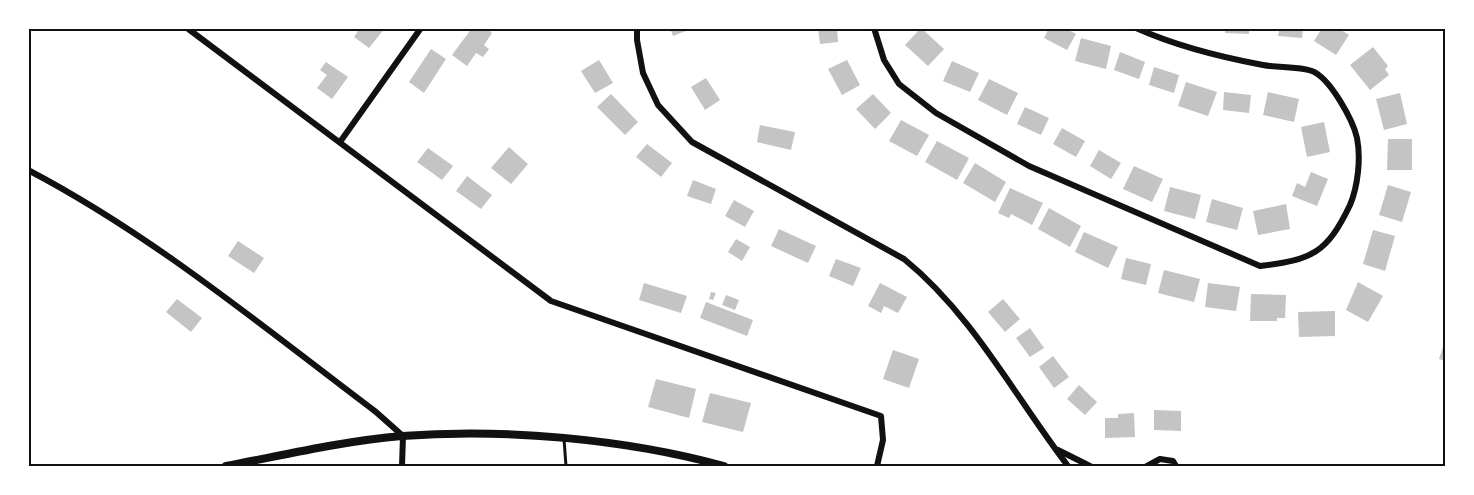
<svg xmlns="http://www.w3.org/2000/svg" width="1474" height="495" font-family="'PT Sans',sans-serif">
<style>
.building{fill:#c4c4c4}
.lines{fill:none;stroke-linecap:round;stroke-linejoin:round}
.service{stroke:#111;stroke-width:3}
.minor{stroke:#111;stroke-width:6}
.tertiary{stroke:#111;stroke-width:8}
.neatline{fill:none;stroke:#111;stroke-width:2}
</style>
<rect width="100%" height="100%" fill="#fff"/>
<!-- building -->
<g class="building">
<polygon points="360,28 385,28 369,48 354,37"/>
<polygon points="472,28 486,28 492,33 484,45 489,49 483,57 476,53 467,66 452,55"/>
<polygon points="670,28 691,28 691,29 673,36"/>
<polygon points="818,28 837,28 838,42 820,44"/>
<polygon points="921,28 944,49 928,66 905,45"/>
<polygon points="1049,28 1065,28 1076,34 1067,50 1044,38"/>
<polygon points="1225,28 1249,28 1249,34 1225,33"/>
<polygon points="1272,28 1303,28 1302,38 1278,36 1279,31"/>
<polygon points="1322,28 1338,28 1349,35 1336,55 1314,41"/>
<polygon points="1081,38 1111,46 1106,69 1075,61"/>
<polygon points="1373,47 1388,66 1385,69 1389,75 1370,90 1350,65"/>
<polygon points="431,49 446,59 424,93 409,82"/>
<polygon points="1120,52 1145,62 1139,79 1114,70"/>
<polygon points="599,60 613,83 595,93 581,71"/>
<polygon points="847,60 860,85 842,95 828,69"/>
<polygon points="952,61 979,73 970,92 943,81"/>
<polygon points="326,62 348,77 332,99 317,88 327,75 320,70"/>
<polygon points="1154,67 1179,75 1174,93 1149,85"/>
<polygon points="706,78 720,100 705,110 691,87"/>
<polygon points="989,79 1018,93 1007,115 978,100"/>
<polygon points="1186,82 1217,92 1208,116 1178,106"/>
<polygon points="1224,92 1251,95 1249,113 1223,110"/>
<polygon points="1268,92 1299,99 1294,122 1263,115"/>
<polygon points="1400,93 1407,124 1384,130 1376,99"/>
<polygon points="611,94 638,122 625,135 597,107"/>
<polygon points="873,94 891,113 875,129 856,109"/>
<polygon points="1025,107 1049,118 1041,135 1017,124"/>
<polygon points="901,120 929,135 917,156 889,141"/>
<polygon points="1324,122 1330,152 1307,157 1301,127"/>
<polygon points="760,125 795,132 791,150 757,142"/>
<polygon points="1062,128 1085,141 1076,157 1053,144"/>
<polygon points="1388,139 1412,139 1412,170 1387,170"/>
<polygon points="937,141 969,158 957,180 925,162"/>
<polygon points="647,144 672,163 661,177 636,157"/>
<polygon points="509,147 528,164 511,184 491,168"/>
<polygon points="428,148 453,166 442,180 417,162"/>
<polygon points="1099,150 1121,163 1111,179 1090,166"/>
<polygon points="975,163 1006,182 995,202 963,183"/>
<polygon points="1134,166 1163,179 1152,202 1123,189"/>
<polygon points="1311,172 1328,179 1317,206 1292,196 1297,183 1305,187"/>
<polygon points="467,176 492,195 481,209 456,191"/>
<polygon points="693,180 716,189 711,204 687,196"/>
<polygon points="1388,185 1411,192 1402,222 1379,215"/>
<polygon points="1170,187 1201,195 1195,219 1164,211"/>
<polygon points="1010,188 1043,203 1032,225 1011,214 1009,218 998,213"/>
<polygon points="1212,199 1243,208 1237,230 1206,222"/>
<polygon points="734,200 754,211 745,227 725,216"/>
<polygon points="1286,204 1290,229 1258,235 1253,211"/>
<polygon points="1049,208 1081,226 1070,247 1038,229"/>
<polygon points="779,229 816,246 808,263 771,246"/>
<polygon points="1373,230 1395,236 1385,271 1363,264"/>
<polygon points="1084,232 1118,247 1108,268 1075,252"/>
<polygon points="736,239 750,247 742,261 728,252"/>
<polygon points="238,241 264,258 254,273 228,256"/>
<polygon points="1126,258 1151,264 1146,285 1121,279"/>
<polygon points="836,259 861,268 853,286 829,276"/>
<polygon points="1164,270 1200,279 1194,302 1158,293"/>
<polygon points="1358,282 1383,296 1368,322 1346,310"/>
<polygon points="644,283 687,296 681,313 639,300"/>
<polygon points="880,283 907,297 898,313 884,306 881,313 868,306"/>
<polygon points="1208,283 1240,287 1236,311 1205,307"/>
<polygon points="711,292 716,293 713,300 709,299"/>
<polygon points="1251,294 1286,295 1285,318 1277,318 1277,321 1250,321"/>
<polygon points="726,295 739,300 735,310 722,305"/>
<polygon points="177,299 202,318 191,332 166,312"/>
<polygon points="1003,299 1020,319 1005,332 988,312"/>
<polygon points="706,302 753,320 747,336 700,318"/>
<polygon points="1335,311 1335,336 1299,337 1298,312"/>
<polygon points="1030,328 1044,348 1030,357 1016,338"/>
<polygon points="1446,338 1446,361 1439,359"/>
<polygon points="893,350 919,359 909,388 883,379"/>
<polygon points="1053,356 1069,377 1054,388 1039,367"/>
<polygon points="656,379 696,389 689,418 648,407"/>
<polygon points="1079,385 1097,402 1085,415 1067,399"/>
<polygon points="710,393 751,403 743,432 702,422"/>
<polygon points="1154,410 1181,411 1181,431 1154,430"/>
<polygon points="1134,413 1135,437 1105,438 1105,418 1118,418 1118,414"/>
</g>
<g class="lines">
<!-- service -->
<polyline class="service" points="564,439 566,466"/>
<!-- minor -->
<g class="minor">
<polyline points="187,28 551,301 881,416 883,440 877,466"/>
<path d="M637,28v12l6,33 15,32 34,37 212,117c69,56 111,138 164,207"/>
<path d="M874,28l10,32 15,24 37,29 93,53 231,100c52,-6 67,-13 90,-61 8,-19 11,-47 7,-67 -4,-18 -27,-60 -45,-67 -15,-5 -34,-3 -49,-6 -43,-8 -87,-19 -127,-37"/>
<polyline points="340,142 421,28"/>
<path d="M28,170c126,66 235,157 348,242l27,24 -1,30"/>
<polyline points="1058,450 1090,466"/>
<polyline points="1147,466 1160,459 1173,461 1176,466"/>
</g>
<!-- tertiary -->
<path class="tertiary" d="M226,466c58,-11 117,-25 176,-30 101,-8 224,3 322,30"/>
</g>
<!-- border -->
<rect width="1474" height="495" fill="none" stroke="#ffffff" stroke-width="60"/>
<rect x="30" y="30" width="1414" height="435" class="neatline"/>
</svg>
